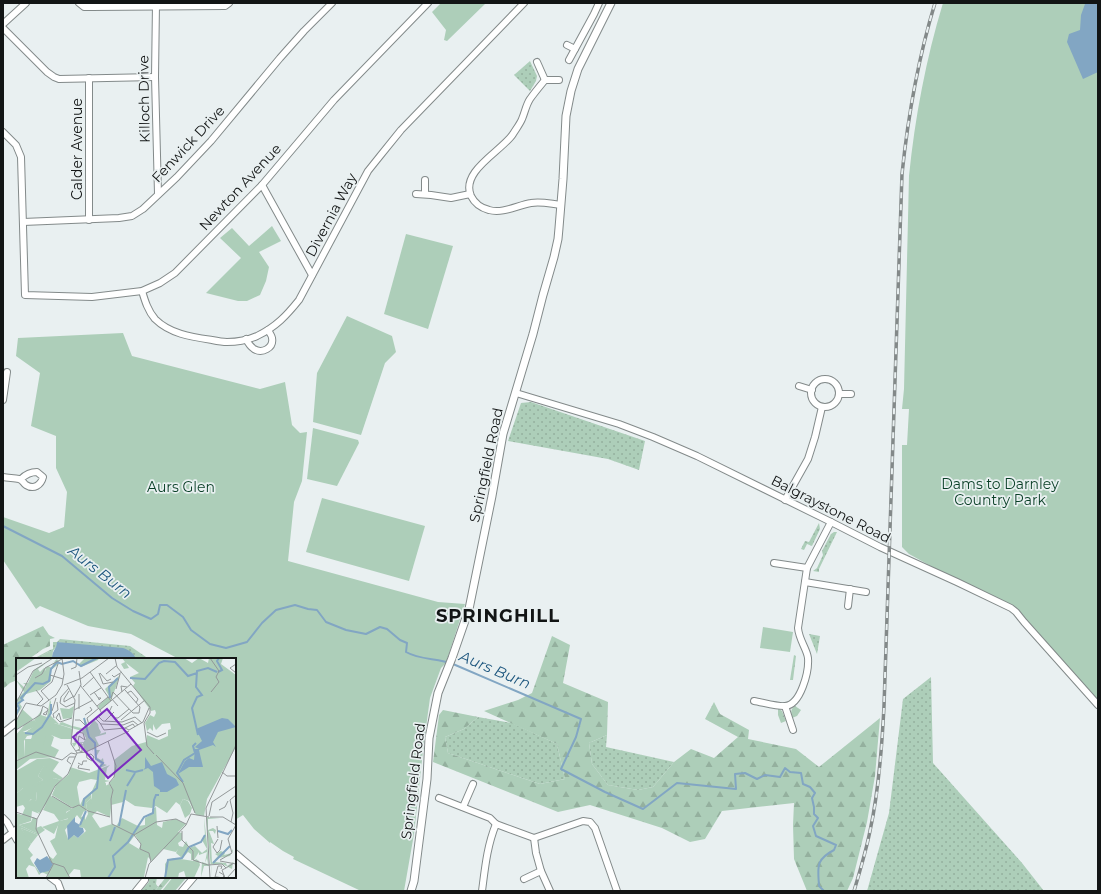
<svg xmlns="http://www.w3.org/2000/svg" width="1101" height="894" font-family="Montserrat,sans-serif">
<style>
.grass{fill:url(#grass-dots)}
.forest{fill:url(#forest-firs)}
.park{fill:#adceb9}
.water{fill:#82a6c3}
.lines{fill:none;stroke-linecap:round;stroke-linejoin:round}
.stream{stroke:#82a6c3;stroke-width:2}
.minor-casing{stroke:#838a8a;stroke-width:8}
.tertiary-casing{stroke:#838a8a;stroke-width:9}
.minor{stroke:#fff;stroke-width:6}
.tertiary{stroke:#fff;stroke-width:7}
.rail-casing{stroke:#838989;stroke-width:3.5}
.rail{stroke:#e9f0f1;stroke-width:2;stroke-dasharray:6;stroke-linecap:butt}
.labels{text-anchor:middle;stroke-width:3.5;stroke-linejoin:round;paint-order:stroke}
.street-label{font-size:14px;fill:#121515;stroke:#e9f0f1}
.park-label{font-size:14px;fill:#093f26;stroke:#e9f0f1}
.water-label{font-size:15px;font-style:italic;fill:#1e577f;stroke:#e9f0f1}
.district-label{font-size:18px;font-weight:bold;letter-spacing:1px;fill:#121515;stroke:#e9f0f1}
.inset-river{fill:none;stroke:#82a6c3;stroke-width:2}
.inset-road{fill:none;stroke:#939899;stroke-width:1}
.view{fill:#7b2cbf;fill-opacity:0.15;stroke:#7b2cbf;stroke-width:2}
.inset-edge{fill:none;stroke:#121515;stroke-width:2}
</style>
<defs>
<pattern id="grass-dots" width="8" height="8" patternUnits="userSpaceOnUse"><rect width="8" height="8" fill="#adceb9"/><path d="M2 2h.1M6 6h.1" fill="none" stroke="#94b09e" stroke-width="1.8" stroke-linecap="round"/></pattern>
<pattern id="forest-firs" width="22" height="20" patternUnits="userSpaceOnUse"><rect width="22" height="20" fill="#adceb9"/><path d="M5 1l3.5 6h-7zM16 11l3.5 6h-7z" fill="#94b09e"/></pattern>
</defs>
<rect width="100%" height="100%" fill="#e9f0f1"/>
<!-- grass -->
<g class="grass">
<polygon points="530,61 537,76 536,81 530,91 514,75"/>
<polygon points="531,402 645,441 639,470 608,459 508,441 521,403"/>
<polygon points="819,523 820,529 812,546 807,544 804,550 801,549 805,541 809,542"/>
<polygon points="834,532 837,532 819,569 819,572 813,571 817,568 823,555 822,551 831,534"/>
<polygon points="809,634 820,636 817,654"/>
<path d="M60,639l70,7 16,11v2h-10l-1,-2 -78,-15v4l-4,5c-7,0 -12,8 -20,8l17,-9 3,-1v-7h4z"/>
<polygon points="931,677 933,763 1022,863 1044,891 867,891 889,813 903,699"/>
<polygon points="478,717 512,723 557,744 565,779 540,784 448,753 445,737 464,729"/>
<polygon points="607,735 606,747 674,762 653,787 638,790 608,785 592,764 589,743"/>
<polygon points="149,877 157,877 156,884 158,887 155,891 141,891 149,882"/>
</g>
<!-- forest -->
<g class="forest">
<polygon points="43,626 49,635 55,638 50,639 50,646 43,649 29,659 17,659 17,680 10,683 3,689 3,645 9,642"/>
<polygon points="552,636 570,645 563,683 608,702 607,735 589,743 592,764 608,785 638,790 653,787 674,762 691,749 714,758 738,737 705,719 714,702 720,714 749,730 748,739 796,749 819,767 880,718 875,776 867,822 853,878 847,891 807,891 794,859 793,825 794,803 722,811 705,839 690,842 662,828 590,805 558,812 433,762 439,715 443,710 478,717 464,729 445,737 448,753 540,784 565,779 557,744 484,711 518,700 532,693"/>
<polygon points="50,651 53,651 52,659 36,659"/>
<polygon points="794,655 796,656 793,680 790,680"/>
<path d="M795,706l6,4 -4,6 -5,2c-1,-4 -2,-9 3,-12z"/>
<polygon points="778,708 782,711 786,721 781,723 778,715"/>
<polygon points="166,877 172,877 160,891 155,891"/>
</g>
<!-- park -->
<g class="park">
<polygon points="441,3 486,3 447,41 444,40 446,30 432,12"/>
<path d="M943,3h155v698l-77,-85 -112,-62 -7,-7v-102h5l2,-36h-7l2,-20 5,-213c6,-59 17,-117 34,-173z"/>
<polygon points="272,226 281,241 259,252 269,267 266,281 260,295 247,301 238,301 206,293 241,258 220,238 232,228 249,246"/>
<polygon points="406,234 453,246 428,329 384,314"/>
<polygon points="347,316 392,336 396,352 385,363 361,435 313,422 317,373"/>
<polygon points="123,333 132,356 260,389 285,382 292,425 300,433 307,432 302,481 294,502 288,561 438,602 465,604 446,663 441,668 430,698 424,742 414,834 404,891 361,891 293,859 294,857 283,851 270,842 270,843 254,829 243,815 235,820 235,659 179,659 131,634 88,626 40,606 36,609 3,560 3,517 49,533 64,527 67,492 56,468 56,436 31,426 40,373 16,356 18,338"/>
<polygon points="313,428 358,440 359,443 337,486 307,479"/>
<polygon points="322,498 425,526 409,581 306,552"/>
<polygon points="763,627 793,632 790,652 760,648"/>
<polygon points="173,877 187,877 175,891 162,891"/>
</g>
<!-- water -->
<g class="water">
<polygon points="1086,3 1098,3 1098,72 1083,79 1067,42 1069,34 1080,30 1081,15 1085,4"/>
<path d="M57,642l66,6c6,2 11,5 13,11h-84c0,-9 5,-10 5,-17z"/>
</g>
<g class="lines">
<!-- stream -->
<path class="stream" d="M3,526l59,30 50,42 21,13 18,8 7,-5 2,-9h7l16,12 8,13 19,14 16,4 21,-6 15,-19 14,-13 19,-5 13,4 9,1 9,12 20,8 20,4 14,-7 7,2 13,11 7,3 -1,9c14,8 31,6 47,12l128,55 -5,18 -15,32 44,23 38,17 34,-26 59,6 -1,-15 10,-1 12,6 8,-4 15,2 5,-9 5,4 11,1 2,11 7,3 5,6 -3,5 2,9v7l4,4 -5,8 3,10 20,9 -2,5c-19,10 -16,17 -15,36l5,5"/>
<defs>
<g id="minor">
<polyline points="79,3 84,7 91,7 225,6 229,3"/>
<polyline points="156,3 155,77 158,194"/>
<polyline points="3,24 26,3"/>
<polyline points="3,28 47,72 54,77 59,79 155,77"/>
<polyline points="567,45 575,49"/>
<polyline points="569,60 594,14 599,3"/>
<polyline points="537,62 545,80"/>
<polyline points="89,78 89,220"/>
<path d="M559,80h-14c-5,6 -10,12 -15,19 -4,6 -5,13 -8,20 -2,5 -6,10 -9,15 -11,17 -53,37 -42,62 4,8 10,12 18,14 14,4 29,-5 42,-7 10,-2 20,1 30,2"/>
<polyline points="3,132 16,145 21,157 25,295 92,297 142,291 160,283 175,273 262,185 334,100 428,3"/>
<polyline points="262,185 312,275"/>
<polyline points="416,194 431,195 451,198 470,194"/>
<polyline points="425,194 425,180"/>
<polyline points="23,222 119,218 132,216 143,209 177,177 211,141 280,58 304,31 332,3"/>
<path d="M142,291c3,10 6,20 13,28 15,15 37,18 57,21 5,1 10,2 15,2 10,0 21,-2 30,-6 19,-9 30,-21 42,-36l69,-129 12,-15 21,-26 123,-127"/>
<path d="M246,339c2,4 5,8 8,10 8,5 20,-1 18,-11 0,-2 -3,-6 -4,-8"/>
<circle cx="825" cy="393" r="14"/>
<polyline points="799,386 812,390"/>
<polyline points="516,393 619,424 653,437 697,456 831,522 880,547 957,582 1011,608 1016,612 1024,622 1098,705"/>
<polyline points="839,394 851,394"/>
<polyline points="3,400 7,372"/>
<path d="M3,477c5,1 11,1 16,2 4,1 4,4 7,6 8,5 15,0 17,-8l-6,-5c-7,0 -11,2 -16,7"/>
<polyline points="785,500 808,459 815,437 822,407"/>
<polyline points="774,563 807,568"/>
<polyline points="805,582 866,592"/>
<polyline points="848,606 850,589"/>
<path d="M754,701c7,1 25,6 31,5 16,-1 24,-35 23,-48 -1,-9 -9,-18 -10,-30l9,-60 24,-46"/>
<polyline points="785,706 793,730"/>
<polyline points="3,733 17,722"/>
<polyline points="439,798 490,818 496,824"/>
<polyline points="463,807 473,784"/>
<polyline points="3,818 7,822 17,840"/>
<polyline points="534,838 536,853 541,871 550,891"/>
<polyline points="3,840 17,829"/>
<polyline points="235,853 273,885 284,891"/>
<polyline points="50,877 58,883 61,891"/>
<polyline points="524,879 541,871"/>
<polyline points="136,891 145,880 145,877"/>
<polyline points="182,891 194,877"/>
<path d="M482,891c3,-23 5,-45 14,-67l8,3 30,11 49,-17 7,1 5,6 22,63"/>
</g>
<polyline id="tertiary" points="411,891 414,881 427,779 429,738 438,693 452,658 469,609 492,496 503,434 533,334 543,295 554,257 558,239 559,228 563,179 566,116 571,91 578,69 611,3"/>
</defs>
<!-- minor casing -->
<use href="#minor" class="minor-casing"/>
<!-- tertiary casing -->
<use href="#tertiary" class="tertiary-casing"/>
<!-- minor -->
<use href="#minor" class="minor"/>
<!-- tertiary -->
<use href="#tertiary" class="tertiary"/>
<defs>
<path id="rail" d="M854,891c6,-20 12,-40 16,-60 9,-41 12,-84 14,-125l18,-532c6,-58 16,-115 33,-171"/>
</defs>
<!-- rail casing -->
<use href="#rail" class="rail-casing"/>
<!-- rail -->
<use href="#rail" class="rail"/>
</g>
<g class="labels">
<!-- street labels -->
<g class="street-label">
<text transform="translate(144 99) rotate(-91)" y="5">Killoch Drive</text>
<text transform="translate(188 144) rotate(-47)" y="5">Fenwick Drive</text>
<text transform="translate(77 149) rotate(-90)" y="5">Calder Avenue</text>
<text transform="translate(240 187) rotate(-47)" y="5">Newton Avenue</text>
<text transform="translate(331 215) rotate(-62)" y="5">Divernia Way</text>
<text transform="translate(486 465) rotate(-78)" y="5">Springfield Road</text>
<text transform="translate(831 509) rotate(27)" y="5">Balgraystone Road</text>
<text transform="translate(413 781) rotate(-83)" y="5">Springfield Road</text>
</g>
<!-- park labels -->
<g class="park-label">
<text x="1000" y="489">Dams to Darnley<tspan x="1000" dy="16">Country Park</tspan></text>
<text x="181" y="492">Aurs Glen</text>
</g>
<!-- water labels -->
<g class="water-label">
<text transform="translate(100 572) rotate(38)" y="5">Aurs Burn</text>
<text transform="translate(495 670) rotate(23)" y="5">Aurs Burn</text>
</g>
<!-- district labels -->
<g class="district-label">
<text x="498" y="622">SPRINGHILL</text>
</g>
</g>
<!-- overview -->
<g transform="translate(16 658)">
<rect width="220" height="220" fill="#e9f0f1"/>
<path d="M0,0h20l-20,14zM33,59l5,6 19,6 -2,10h-10l-10,-4 3,2 -3,9 8,4 -4,7 -25,2 -14,11v-9l9,-4v-18h6zM21,61l5,3 -1,2 -25,11 10,-12 8,-3 2,2zM28,107l19,13 -2,2 -7,-2 -17,13 -1,10 -5,-2 -3,4 12,11 -8,-3 -1,10 -12,4 17,8v-5l5,-2 4,4 -7,5 -17,-7 10,16 -3,5 5,6 -3,3 2,4 8,11 2,-2h7v-15l4,3 4,-5 -7,-13 5,-3 4,-17 9,-2 -2,-6 7,-5 -21,-13 4,-10 13,-11 1,-7 19,6 21,-8 -3,3 -2,12 5,1 -5,1v4l4,-2 4,6 -3,27 -13,-6 -5,5 8,12 12,-4 4,2 6,-8 16,8 7,-1v-7l7,-4v-5l4,-2 1,18 5,3 1,-6 13,-3 10,5 -8,8 4,1v7l-4,3 1,3 4,1 3,-6 3,6 -7,11 -6,-5 2,-4 -2,3 -13,-3 -11,12 -4,-4 -4,20 -63,1 -1,-8 -6,-1 -5,6v3h-23l6,-8 -4,5 -6,-3 -3,3 -4,-8 -6,-2 -3,4 3,9h-13v-65l6,2 3,-7 -2,-3 -7,2v-13l7,-6 20,-8 -5,-4zM75,121l6,1 -5,11h5l-5,2v7l-1,-2 -5,5 2,11 -3,6v-4l-4,1 4,-8 -5,-4 -3,-18 2,-5zM61,157l4,5 -2,7 5,1 2,3 -8,7 -4,-3 -6,4 -3,-9zM119,177l6,9 -2,5 -10,-6zM167,141l5,2 4,7 -2,6 -5,4 -5,-13zM158,200l20,3 2,-2 3,2 1,4 -6,13h-8l-2,-7 -5,2 -1,5h-13v-14l3,-4z" fill="#adceb9" fill-rule="evenodd"/>
<path d="M41,1l3,4 -9,7v11l-11,9 -14,4 -6,10 2,3 -6,10 3,-9 -3,-1 1,-8 7,-7 -8,-12 9,8 1,-3 -3,-2h5l6,-13 8,-5 3,-1 -7,5 2,3 4,-4 2,3 -1,-3 3,-2 4,2 3,-7 -4,3zM34,42l1,2 -1,13 9,9 3,-2 10,4v-8l1,8 12,3 -1,-12 5,11 5,-8 4,4 2,10 -3,2 -3,-7 1,20 -3,1 3,5v-5h5l-4,7 5,3 2,-2 1,6 3,1 -9,4 3,-5 -4,-3 -5,-12 -8,3 -1,-9h-6l-3,4 -2,-4 12,-1 2,-4 -4,-7 -28,-8 -4,9 1,-11 -8,3 -2,5 5,9 -3,7 2,-7 -6,-7 -8,11 1,-7 -5,1 -3,5 1,16 -8,4 1,7 -2,-33 3,-3h7l11,-8 -3,-4 9,-11 -2,6 6,2zM34,100l9,4 -7,10 -8,-6 -6,10 5,4 -15,8h-5l-7,6v-23l21,-12zM38,120l7,2 -7,7 -3,9 19,10 3,5 -3,-1 -4,2 3,6 -9,3 -6,13 -12,-7 17,-6 -5,-7 -11,-4 3,-6 -6,9 -10,-5 -3,-5 6,-5 3,3 1,-9 -3,-2v-3zM90,124v4l-10,8 -5,-1 1,10 -2,1 1,-6 -5,5 1,6 -2,3 -5,-7 3,-6 9,-8 10,-2zM17,159l4,2 -1,14 -17,-8 12,-3zM188,159l3,27 2,22h-5l-3,11 1,-15 6,2 -1,-6 -2,5 2,-11 -8,3v-3l-5,8h-3v-6l-3,-2 -5,6h-1l6,-10 7,-2 7,7 5,-4 -5,-9 3,-4zM190,159l14,1 -12,1v11l5,-2 3,2 1,-4 -2,8 -2,-3h-4l5,13 -3,-1 1,20 6,-7 -3,-2 6,-3 4,2 -1,2 8,-2v-4l1,2 -2,3 -1,2 -12,2 -4,4 12,1 1,3 6,-4 -1,7 -10,-5h-11l1,14zM5,170l17,7 -7,9 -6,-8z" fill="#adceb9"/>
<path d="M6,51l11,10 -17,11v-9z" fill="#adceb9"/>
<path d="M69,0h14l-1,2 -17,7 -2,-3zM106,0h62l8,5 7,-5 9,5 1,-5h14l-2,6 15,11v72l-29,52 -3,17 -8,-1 -7,-14 -6,-2 -3,6 -4,-3 -9,11 -11,-7 -4,2 -17,-2 -11,-7 -1,3 -12,3 2,-15 -4,-7 5,-5v-18l18,-14 14,-4 1,-7 12,5 9,-4v-6l3,-1 -1,-6 -8,1 -6,6 -3,-6v7l-3,-3 -3,3 -2,-8 5,-8 4,2 2,-4 -1,-3 -4,1 -18,-25 2,-3 -5,-6 9,-4 -13,-10 3,5 -5,1 -3,-5 4,-2zM104,17l-9,26 -11,9 -2,-4 11,-10 -4,-7zM58,48l-2,12 -9,1 -3,-11 9,1zM68,59l4,11 6,-8 7,12 -1,2 6,-2v2l-11,3 4,8 -13,7 -3,-9 5,-6z" fill="#adceb9"/>
<path d="M206,60l6,1 8,8 -18,5 -5,10 3,5 -3,-2 -14,5 4,17h-14l-11,7 7,-13 4,-3 5,2 1,-11h4l-4,-2 7,-6 -6,-12zM129,99l6,9 11,-4 5,12 9,5 3,6 -12,7h-7v-2l-6,-4 -1,-14 -5,-4 -5,2 2,-2zM59,159v5l5,3 -1,2 4,1 1,4 -6,6 -4,-3 -6,5 -1,-14zM31,198l6,8 -4,7 -9,2 -6,-10 3,-5 3,2z" fill="#82a6c3"/>
<path class="inset-river" d="M202,14l4,-2 -5,-9 2,-3M114,20l15,1 14,-16 5,-2 11,1 13,14 9,-3M94,40l-1,-11 9,-9M0,57l3,-7 -2,-4 6,-4 -2,-2 14,-15 8,1 6,-3 2,-12 6,-7 5,2 11,-3 8,5 16,-8M9,75l8,1 9,-7 9,-14v-9M182,77l-6,-27 5,-11 5,-2 -6,-8 1,-16 11,-3 9,4M110,112l9,2 8,-2M167,124l-6,-9 7,-13 11,-7 -2,-7 3,-3M111,128l8,-13M67,148l1,-7 13,-11 2,-20 4,-5 -7,-4 -1,-16 -6,-6 -5,-19M64,167l6,-14M103,168l7,-36M202,173l10,3 4,-4M94,183l5,-14M197,205l17,-17M92,220l7,-11 -2,-11 15,-14 16,-25 9,-4 1,-13 2,-5h3M149,220l3,-18 14,-2 7,-11 12,-5 4,-7"/>
<path class="inset-road" d="M99,0l2,9 33,40v6l-6,10 3,23 7,8M194,0l9,13 -3,6 3,5 -8,10M220,6l-6,4 6,5M55,11l5,-2 1,-9M74,14l21,29M83,15l4,11 10,-2M84,15l7,8 4,-2M90,16l10,-8M0,17l12,-8 14,-4M34,17l13,4M96,17l2,2 8,-5M19,20l7,-4 3,-6 17,-9M48,27l18,-7 27,-20M51,27l8,15 -4,44 6,9M64,27l20,25M67,29l11,-10M53,30l-8,9 -1,6 6,4 9,-4M100,31l4,-15M20,32l7,9 -6,6M109,32l15,17 -1,6M53,33l-5,8v3l10,-6M78,34l5,7v1l2,-2h-3M106,34l-1,-6 6,1M111,35l4,-2 7,8 -2,4M74,37l11,-7M58,39l7,-12 -2,-14M33,42l-8,-9 11,-9 6,-18M0,45l17,-32 20,-13M81,48l11,-9M96,48l-3,6 5,6h4l11,-9M102,48l-7,-8 2,-6 20,21h6M63,51v-15M58,52l19,-10M84,52l2,4 -6,5 5,5 22,1 10,-4 5,4M84,52l31,-26M36,53l4,-13M69,57l7,-5 -2,-3M83,59l4,4 19,1 13,-5 7,6M38,60l-1,-4 5,-4 -1,-8M45,62l-2,-7 -3,5 4,4 12,-4M59,62h5l5,5M105,62l24,-20M0,63l10,-18 15,3 15,-11 6,-10 2,-11 -2,-16M89,63l9,-9M84,65l4,7 21,-2 8,-4 2,3M73,67l-2,-7 12,-10M109,70l4,2 14,-8 6,-14M0,72l24,-15 3,-9 5,3 -2,6 -3,-1 4,-3M61,74l6,1 2,7 -6,-4 -1,6h-3zM131,74l10,5 9,-4M92,83l8,25 -2,11 -5,6 4,7 -2,9 1,25 22,11 7,9 -1,5 9,4 2,9M60,93l4,-2 -2,-5h4v8l-4,-2M70,94l1,6 5,3 2,-4 -3,-3 -4,1M61,95l9,-1 43,-21M140,97l27,28 12,30M0,103l20,-9 26,8 9,-7 5,1M62,105l4,2 1,-4h4M55,106l-4,-3 2,-4h6M63,107l-1,3 12,2M206,114l5,4h9M36,138l20,12 7,-3 9,6 22,6M203,152l6,-3 3,-6M0,154l21,7M193,158l3,-14 24,-16M194,159h13l13,8M215,164l2,-9 -3,-13 6,-5M201,168l1,12M166,173v9l11,11v9l15,5 14,-1 4,4 8,-5M118,177l22,-13 20,-3 10,5M202,181l-5,8 4,6 3,-3 2,-10M212,181l8,-14M204,202l12,-7 -4,-14M204,203l16,3M201,219h-2l3,-11h4l-1,3M201,219l6,1 1,-3 -5,-3M30,220l8,-15M54,220l-6,-11 -12,-4 -16,-34 1,-10 18,-33 13,-12 9,-21M129,220l4,-14 37,-39 5,-11 18,3M194,220l-4,-70 30,-63M209,220l-3,-8 4,-2M211,220l9,-10"/>
<path class="view" d="M91,51l34,41 -33,28 -35,-41z"/>
<rect width="220" height="220" class="inset-edge"/>
</g>
<!-- border -->
<rect width="1101" height="894" fill="none" stroke="#121515" stroke-width="8"/>
</svg>
